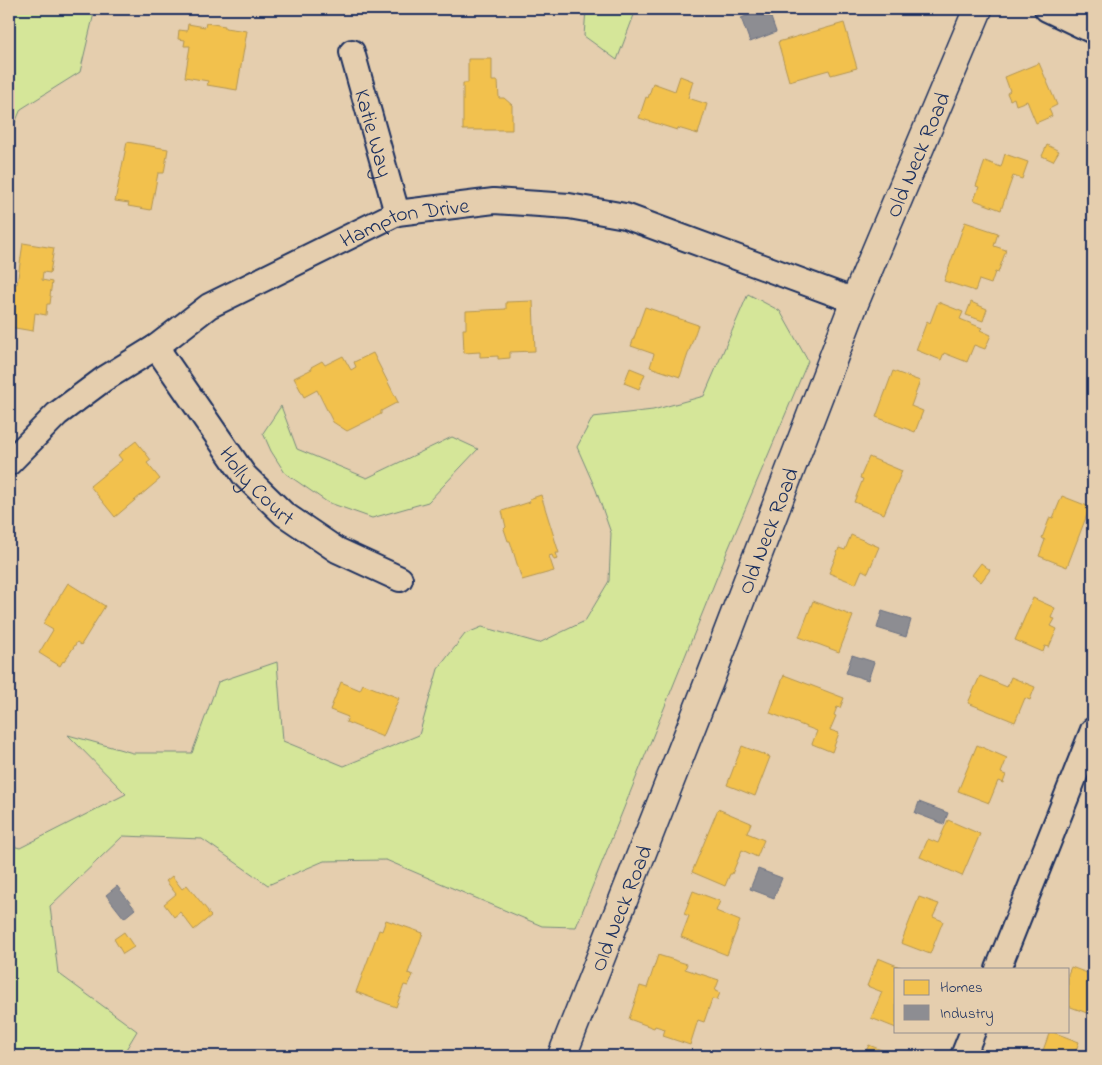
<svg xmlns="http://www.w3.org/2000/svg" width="1102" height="1065" font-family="'Indie Flower',sans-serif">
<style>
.green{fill:#d5e699;stroke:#788a7c}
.homes{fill:#f2c14e;stroke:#b29553}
.industry{fill:#8d8d92;stroke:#6b7182}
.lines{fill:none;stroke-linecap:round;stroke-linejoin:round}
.minor-casing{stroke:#1b2f5e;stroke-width:28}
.tertiary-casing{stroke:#1b2f5e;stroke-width:31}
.minor{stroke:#e5ceae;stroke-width:24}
.tertiary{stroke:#e5ceae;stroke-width:28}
.labels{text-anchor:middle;stroke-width:5;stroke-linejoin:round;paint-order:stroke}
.street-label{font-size:22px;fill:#1b2f5e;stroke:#e5ceae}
</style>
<rect width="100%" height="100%" fill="#e5ceae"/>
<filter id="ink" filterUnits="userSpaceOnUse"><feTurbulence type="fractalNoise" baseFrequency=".02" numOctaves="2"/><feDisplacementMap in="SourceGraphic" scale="10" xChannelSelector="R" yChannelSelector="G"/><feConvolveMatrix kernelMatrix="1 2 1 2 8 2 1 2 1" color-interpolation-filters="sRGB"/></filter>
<g filter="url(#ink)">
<!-- green -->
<g class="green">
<polygon points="9,9 95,9 80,72 21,109 9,137"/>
<polygon points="586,9 638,9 634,15 617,60 584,36"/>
<polygon points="748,294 780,311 808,361 727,552 576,927 542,926 386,860 324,861 268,885 202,839 123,836 50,906 58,973 137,1031 122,1056 9,1056 9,845 20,848 126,794 68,735 133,753 192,753 218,682 277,662 283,741 344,766 419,735 438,669 465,634 482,627 539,643 585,621 609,581 611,533 596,490 577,447 593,417 653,410 704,396"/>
<polygon points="281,406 297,449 367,478 452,437 478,449 428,502 372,518 327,502 285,473 271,451 263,433"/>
</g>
<!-- homes -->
<g class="homes">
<polygon points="206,23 225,26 225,28 247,31 237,90 207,85 208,81 185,77 190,46 184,46 185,40 178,39 179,30 187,31 188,24 205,27"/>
<polygon points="844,23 857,68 831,75 829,70 789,81 778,42"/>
<polygon points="468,59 492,59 492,81 498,81 499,98 504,98 512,105 512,130 463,130 463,83 468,83"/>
<polygon points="1039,63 1057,105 1049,109 1052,116 1036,123 1027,101 1016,105 1014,98 1010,100 1007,93 1010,91 1005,77"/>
<polygon points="680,76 693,81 688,98 707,104 698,134 678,128 677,130 639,118 646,97 648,98 653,83 675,91"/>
<polygon points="127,142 168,149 164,173 158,173 151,210 128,206 129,203 115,201"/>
<polygon points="1047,145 1059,151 1053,161 1042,156"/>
<polygon points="1005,154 1028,162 1022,179 1013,176 1001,210 974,200 979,187 976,186 985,161 1001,167"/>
<polygon points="965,222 998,233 994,246 1006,250 998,273 995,272 991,284 979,280 975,291 944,281"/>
<polygon points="23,243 54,248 50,273 43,272 42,280 52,282 50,296 51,296 50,304 47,304 46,315 35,313 33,331 9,327 9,283 17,284"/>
<polygon points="533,301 535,351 510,352 510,358 498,359 498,356 480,357 480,352 464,353 463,329 466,329 466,311 506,309 506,302"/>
<polygon points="938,302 963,312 960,319 982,328 980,330 991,335 985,349 974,345 967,362 944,353 941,360 916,350 927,321 930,323"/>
<polygon points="971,302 987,309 983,321 966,315"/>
<polygon points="645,307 698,325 680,377 650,367 654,354 631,346"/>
<polygon points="373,353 398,402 381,411 381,414 347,431 333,422 317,390 304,397 294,378 312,369 311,367 322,361 325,365 343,356 351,370 356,367 354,362"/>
<polygon points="630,368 645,374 639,389 624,383"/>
<polygon points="893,371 920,381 911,406 923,411 915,432 876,417"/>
<polygon points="136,441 151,460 147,463 160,479 115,517 90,486 122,460 118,455"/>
<polygon points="869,457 902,471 884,514 854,502 863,479 860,478"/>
<polygon points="541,495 559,553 556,553 558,559 554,560 552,555 549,556 554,571 522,580 510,541 508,541 504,529 506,527 502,511 530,502 529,499"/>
<polygon points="1062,496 1090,507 1067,567 1039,556 1045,540 1042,538 1050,517 1053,518"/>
<polygon points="851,535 879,547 868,573 862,570 856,584 829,573 839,548 845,550"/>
<polygon points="981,563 990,570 981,582 972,575"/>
<polygon points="68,583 105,606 81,645 77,642 64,662 63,661 60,666 39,653 53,630 43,624"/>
<polygon points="1033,598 1055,608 1051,618 1055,619 1051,626 1057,629 1049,647 1045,646 1043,652 1015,640"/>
<polygon points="813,601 853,616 839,652 799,637"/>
<polygon points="784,675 844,698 840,708 837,707 834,715 836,716 830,730 839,733 832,752 812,744 817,731 770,713"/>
<polygon points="980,676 1007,687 1011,677 1035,687 1030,700 1025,698 1015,722 968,703"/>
<polygon points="341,682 360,690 363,684 399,698 383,737 346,722 348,717 330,710"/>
<polygon points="977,745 1007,758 1001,773 1006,775 1003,783 998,781 989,803 958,791"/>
<polygon points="742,746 770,757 755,796 727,785"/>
<polygon points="718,809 751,823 747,833 764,840 757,857 742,850 732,874 730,874 725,886 692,872"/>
<polygon points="948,820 980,834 962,876 920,857 928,839 938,843"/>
<polygon points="172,876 182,889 187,885 208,911 208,913 211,916 194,930 180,912 174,917 164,904 176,894 166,881"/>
<polygon points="693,891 720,901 716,911 740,921 727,955 681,937 689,916 684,914"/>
<polygon points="919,897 939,904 933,917 943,921 930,954 901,943"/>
<polygon points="386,920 423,933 408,973 413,975 408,986 404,985 396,1007 356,992 379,930 382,931"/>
<polygon points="124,932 134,947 123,954 114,939"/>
<polygon points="658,955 687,964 685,969 719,980 715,991 720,993 717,1000 712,999 704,1022 698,1020 690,1045 663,1036 665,1029 655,1026 654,1028 629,1019 640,986 647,988"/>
<polygon points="878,958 905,969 896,969 896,1028 871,1018 882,992 867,986"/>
<polygon points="1071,967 1093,975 1093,997 1087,1013 1068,1006 1068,974"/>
<polygon points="1050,1031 1079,1042 1074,1056 1041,1056"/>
<polygon points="869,1045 891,1054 890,1056 856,1056 857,1052 864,1055"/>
</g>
<!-- industry -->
<g class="industry">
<polygon points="766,9 768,9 776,32 750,42 741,18"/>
<polygon points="882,611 911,620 906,637 877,628"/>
<polygon points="852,655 874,662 868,680 846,673"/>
<polygon points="919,802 948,813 944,824 915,813"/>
<polygon points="758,869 782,878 774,898 750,889"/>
<polygon points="117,886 135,909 124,918 106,895"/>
</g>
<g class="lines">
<defs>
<g id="minor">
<polyline points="1047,9 1093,31"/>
<path id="s1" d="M352,52l45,161"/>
<path id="s2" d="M156,347l88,128 40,39 53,36 63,29"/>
<path id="s3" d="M9,463l48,-49 47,-35 52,-32 53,-41 188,-93 97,-12 75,5 56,10 230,85"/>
<polyline points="998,969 1093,730"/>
<polyline points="963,1056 973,1031"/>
</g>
<g id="tertiary">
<path id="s4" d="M562,1056l150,-382 143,-373 123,-292"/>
</g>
</defs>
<!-- minor casing -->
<use href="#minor" class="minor-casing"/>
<!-- tertiary casing -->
<use href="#tertiary" class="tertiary-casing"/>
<!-- minor -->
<use href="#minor" class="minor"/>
<!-- tertiary -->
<use href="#tertiary" class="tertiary"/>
</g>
</g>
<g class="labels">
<!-- street labels -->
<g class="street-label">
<text dy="8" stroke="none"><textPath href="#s1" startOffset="84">Katie Way</textPath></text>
<text dy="8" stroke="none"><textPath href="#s4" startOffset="969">Old Neck Road</textPath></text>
<text dy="8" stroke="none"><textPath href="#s3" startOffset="470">Hampton Drive</textPath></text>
<text dy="8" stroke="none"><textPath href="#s2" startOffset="172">Holly Court</textPath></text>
<text dy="8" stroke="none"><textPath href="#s4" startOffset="564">Old Neck Road</textPath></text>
<text dy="8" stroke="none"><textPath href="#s4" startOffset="159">Old Neck Road</textPath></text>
</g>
</g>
<!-- margin -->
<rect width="1102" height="1065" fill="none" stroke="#e5ceae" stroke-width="30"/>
<rect x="15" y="15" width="1072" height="1035" fill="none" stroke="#1b2f5e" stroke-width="2" filter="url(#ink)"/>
<!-- legend -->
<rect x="894" y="968" width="175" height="65" fill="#e5ceae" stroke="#948e8e"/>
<rect x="904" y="980" width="25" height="15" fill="#f2c14e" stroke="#948e8e"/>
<text x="940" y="992" font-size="15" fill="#1b2f5e">Homes</text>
<rect x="904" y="1005" width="25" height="15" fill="#8d8d92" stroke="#948e8e"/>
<text x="940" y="1018" font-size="15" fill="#1b2f5e">Industry</text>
</svg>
